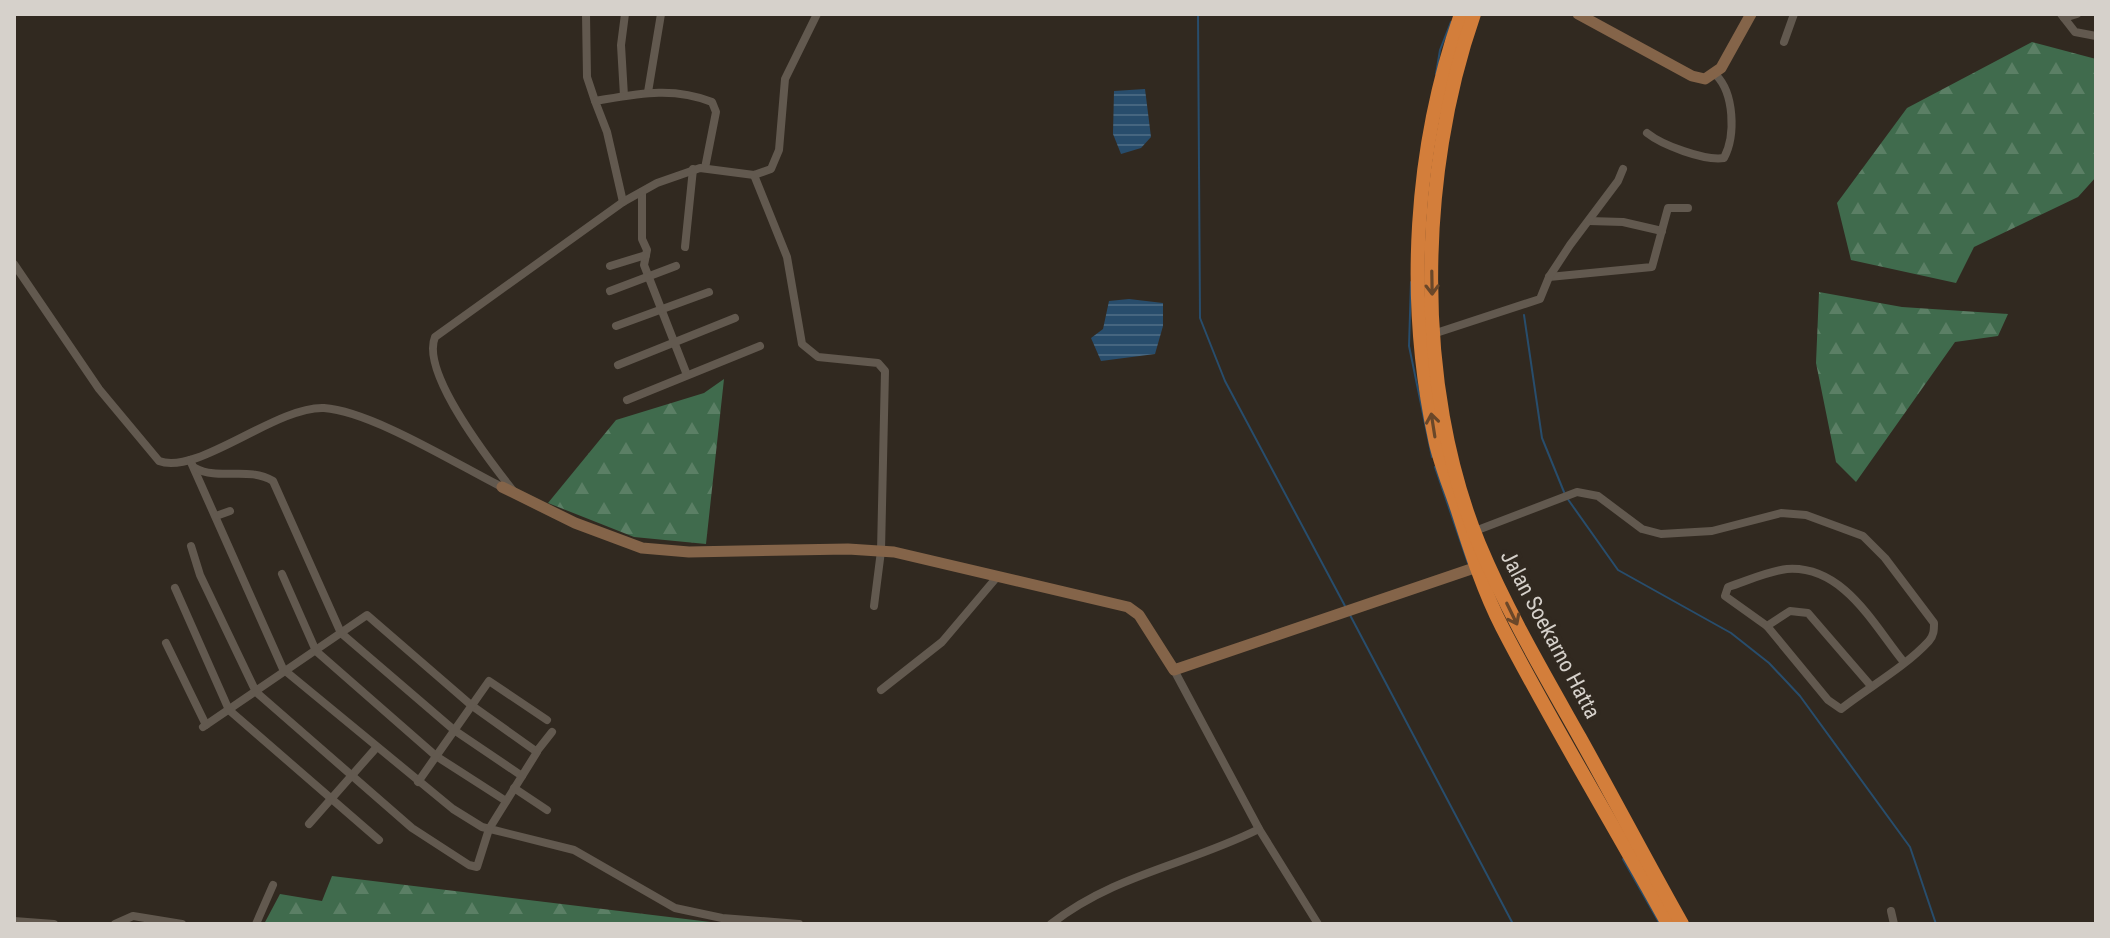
<svg xmlns="http://www.w3.org/2000/svg" width="2110" height="938" font-family="'Roboto Condensed',sans-serif">
<style>
.forest{fill:url(#forest-firs)}
.water{fill:url(#water-rules)}
.lines{fill:none;stroke-linecap:round;stroke-linejoin:round}
.stream{stroke:#284d6c;stroke-width:2}
.street{stroke:#62594f;stroke-width:8}
.secondary{stroke:#846449;stroke-width:11}
.highway{stroke:#d37e3b;stroke-width:14}
.oneway{stroke:#6a4729}
.labels{text-anchor:middle;stroke-width:8;stroke-linejoin:round;paint-order:stroke}
.street-label{font-size:22px;fill:#d6d1cb;stroke:#312920}
</style>
<defs>
<pattern id="forest-firs" width="22" height="20" patternUnits="userSpaceOnUse" patternTransform="scale(2)"><rect width="22" height="20" fill="#406b4d"/><path d="M5 1l3.5 6h-7zM16 11l3.5 6h-7z" fill="#5b7f65"/></pattern>
<pattern id="water-rules" width="6" height="5" patternUnits="userSpaceOnUse" patternTransform="scale(2)"><rect width="6" height="5" fill="#284d6c"/><path d="M0 2.5h6" fill="none" stroke="#466680"/></pattern>
</defs>
<rect width="100%" height="100%" fill="#312920"/>
<!-- forest -->
<g class="forest">
<polygon points="2032,42 2096,59 2096,177 2078,197 1974,247 1956,283 1851,260 1837,203 1907,108"/>
<polygon points="1819,292 1902,307 2008,314 1998,336 1955,342 1856,482 1836,462 1816,363"/>
<polygon points="724,379 706,544 634,537 548,503 616,420 704,393"/>
<polygon points="332,876 727,924 264,924 280,894 322,901"/>
</g>
<!-- water -->
<g class="water">
<polygon points="1145,89 1151,137 1141,148 1121,154 1113,134 1114,91"/>
<polygon points="1129,299 1163,303 1163,326 1155,354 1101,361 1091,338 1103,329 1109,301"/>
</g>
<g class="lines">
<!-- stream -->
<g class="stream">
<polyline points="1198,14 1200,318 1225,381 1345,606"/>
<polyline points="1436,74 1440,50 1451,22"/>
<polyline points="1411,282 1409,346 1432,457"/>
<polyline points="1524,315 1542,438 1564,492"/>
<polyline points="1435,467 1468,563"/>
<polyline points="1567,498 1618,570 1731,633 1769,663 1800,696 1910,847 1936,924"/>
<polyline points="1350,615 1513,924"/>
<polyline points="1623,859 1660,924"/>
</g>
<!-- street -->
<g class="street">
<polyline points="586,14 587,77 595,101"/>
<polyline points="2061,14 2075,32 2096,36"/>
<polyline points="2064,18 2077,14"/>
<polyline points="1784,42 1794,14"/>
<polyline points="648,92 661,14"/>
<polyline points="624,96 621,45 625,14"/>
<path d="M1647,133c15,12 57,28 77,25 12,-23 10,-65 -8,-83"/>
<polyline points="754,175 787,257 802,344 818,357 878,363 885,371 881,551 874,606"/>
<polyline points="642,192 642,239 647,250 644,265 687,375"/>
<path d="M623,202l-16,-70 -12,-31c42,-7 77,-15 117,1l4,10 -11,56"/>
<polyline points="1589,221 1623,222 1662,231"/>
<polyline points="685,247 693,169"/>
<path d="M14,264l85,125 60,72c38,15 117,-55 165,-53 47,3 134,57 178,79"/>
<polyline points="610,266 646,255"/>
<polyline points="1549,277 1652,267 1668,208 1688,208"/>
<polyline points="610,291 676,266"/>
<polyline points="616,326 709,292"/>
<polyline points="1433,334 1540,299 1549,277 1570,245 1618,181 1623,169"/>
<polyline points="618,365 735,318"/>
<polyline points="627,400 760,346"/>
<polyline points="190,460 283,669 453,809 482,827 574,850 675,908 722,918 799,924"/>
<path d="M195,468c24,13 53,-2 78,13l68,152 113,97 68,46"/>
<path d="M514,492c-22,-28 -94,-119 -79,-155l188,-135 34,-19 43,-15 54,7 17,-6 8,-19 6,-71 32,-65"/>
<polyline points="216,516 230,511"/>
<path d="M1475,531l102,-39 21,4 44,33 19,5 51,-3 69,-18 25,2 57,21 22,22 49,65c0,7 0,12 -5,18 -24,26 -60,46 -88,68l-13,-9 -61,-74 -42,-30 3,-9c19,-6 40,-16 59,-18 56,-4 86,55 116,92"/>
<path d="M191,546l9,29 56,117 156,136 57,37 8,2 12,-38 48,-77 -66,-47 -104,-90c-55,37 -109,75 -164,112"/>
<polyline points="282,574 316,651 436,756 506,801"/>
<polyline points="175,588 229,710 379,840"/>
<polyline points="1767,626 1790,611 1808,613 1871,686"/>
<polyline points="166,643 206,725"/>
<polyline points="1174,670 1259,829 1318,924"/>
<polyline points="881,690 942,642 997,577"/>
<polyline points="537,751 552,732"/>
<polyline points="418,782 489,681 547,720"/>
<polyline points="514,788 547,810"/>
<polyline points="309,824 376,748"/>
<polyline points="1891,911 1894,924"/>
<polyline points="14,921 54,924"/>
<polyline points="115,924 133,916 182,924"/>
<polyline points="256,924 273,885"/>
<path d="M1051,924c64,-50 136,-59 208,-95"/>
</g>
<!-- secondary -->
<g class="secondary">
<polyline points="1578,14 1692,76 1705,79 1721,68 1751,14"/>
<polyline points="502,487 575,523 642,548 689,552 848,549 894,552 1128,607 1139,615 1174,670 1477,567"/>
</g>
<!-- highway -->
<g class="highway">
<path d="M1461,14c-47,134 -56,285 -26,425 5,25 16,50 24,75 12,38 25,78 43,113 52,101 112,198 166,297"/>
<path d="M1474,14c-56,160 -60,372 5,530 28,67 65,130 101,194 34,61 67,124 102,186"/>
</g>
</g>
<!-- one-way arrows -->
<defs><path id="oneway-shaft" d="M-6 0H5M1.5-3L5.5 0L1.5 3" fill="none" stroke-width="1.6" stroke-linecap="round" stroke-linejoin="round" transform="scale(2)"/></defs>
<g class="oneway">
<use href="#oneway-shaft" transform="translate(1432 283) rotate(89)"/>
<use href="#oneway-shaft" transform="translate(1433 425) rotate(-99)"/>
<use href="#oneway-shaft" transform="translate(1512 614) rotate(64)"/>
</g>
<g class="labels">
<!-- street labels -->
<g class="street-label">
<text transform="translate(1551 634) rotate(62)" y="8">Jalan Soekarno Hatta</text>
</g>
</g>
<!-- border -->
<rect width="2110" height="938" fill="none" stroke="#d6d1cb" stroke-width="32"/>
</svg>
